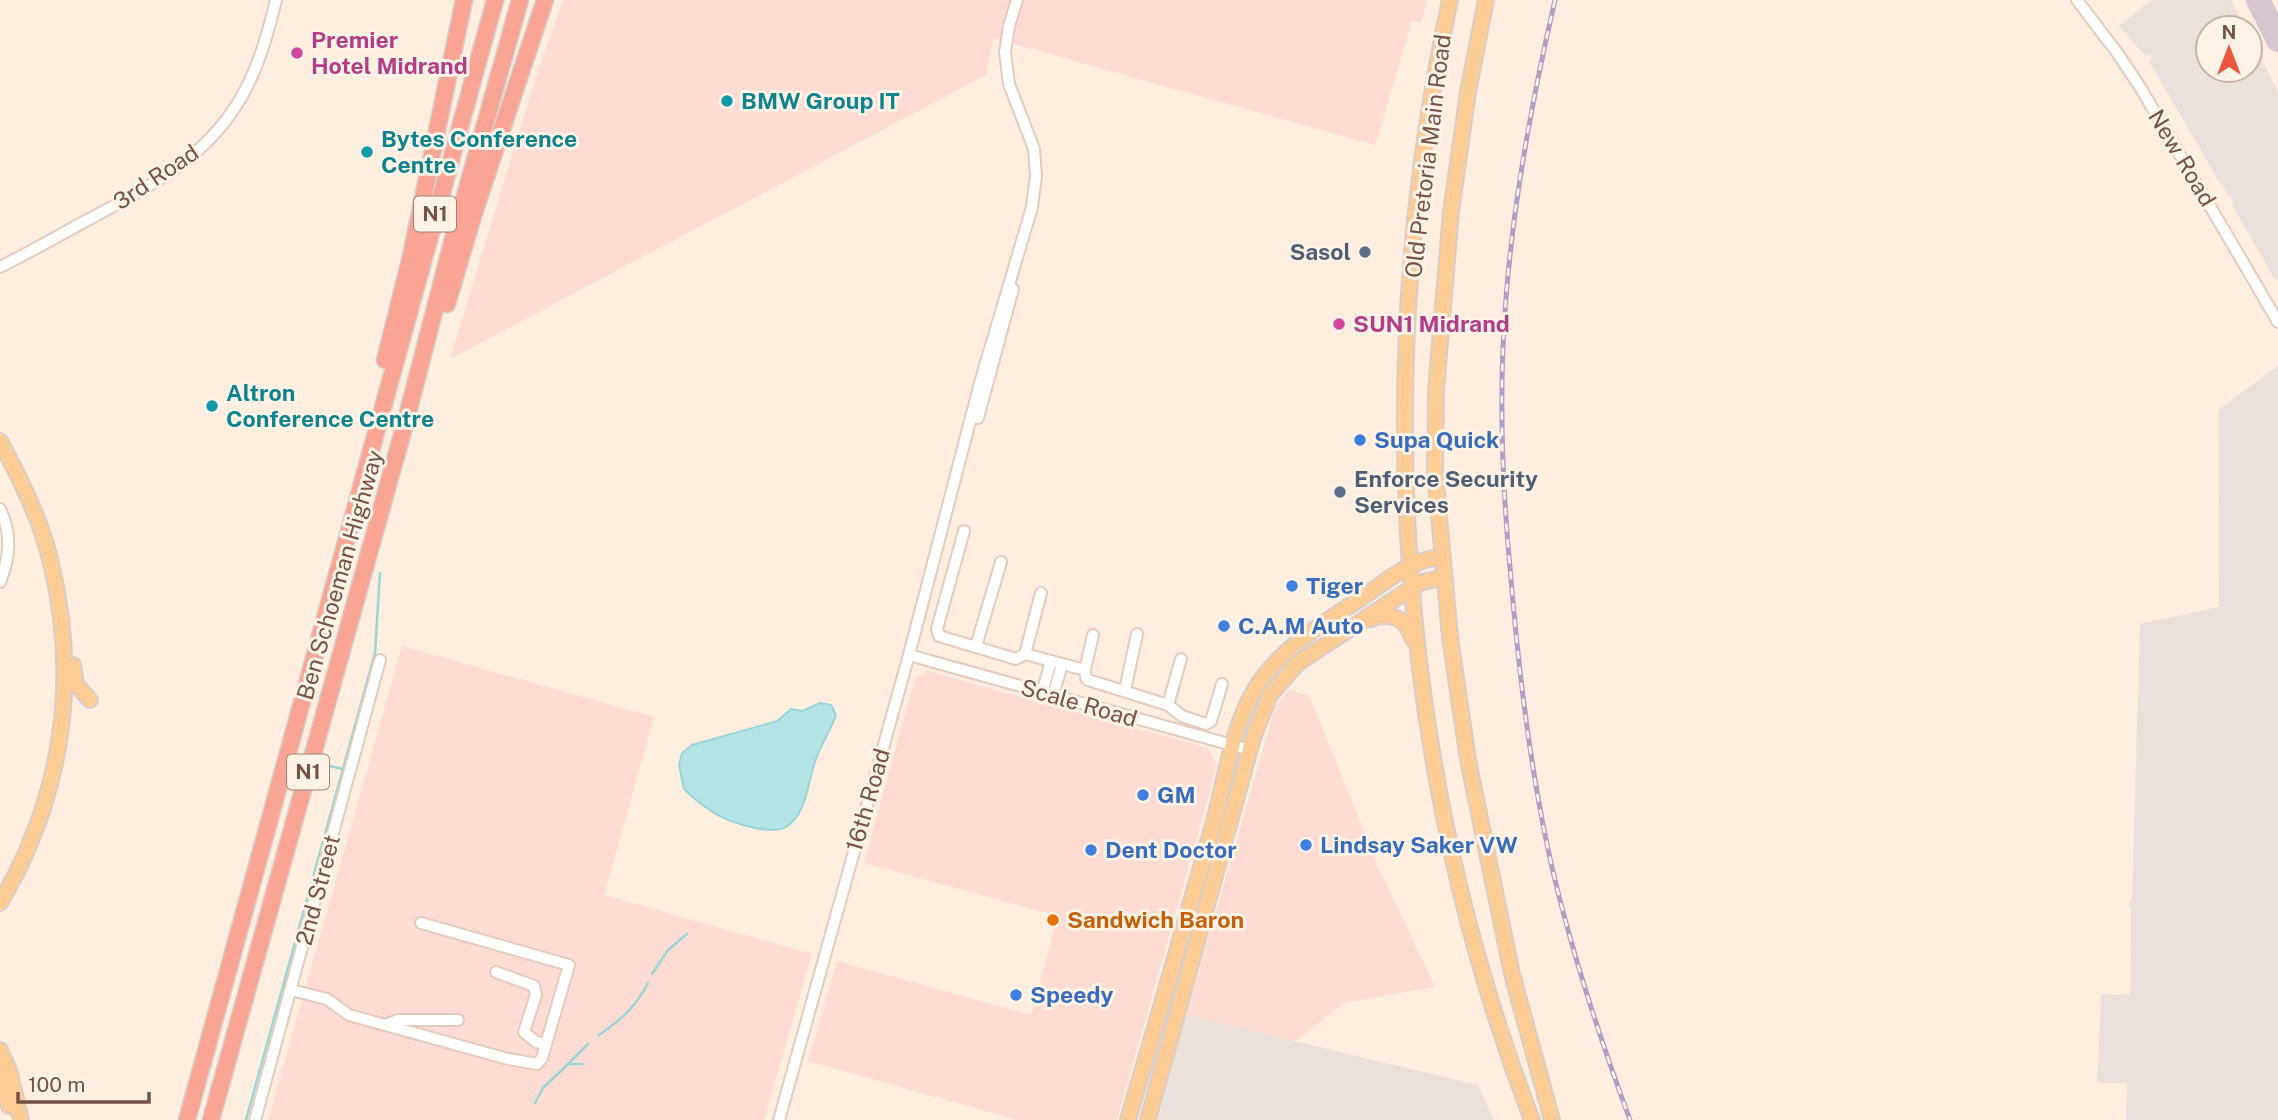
<svg xmlns="http://www.w3.org/2000/svg" width="2278" height="1120" font-family="'Public Sans',sans-serif">
<style>
.commercial{fill:#fedbd3}
.industrial{fill:#ebe1db}
.water{fill:#b4e4e6;stroke:#9ad5d8;stroke-width:2}
.lines{fill:none;stroke-linecap:round;stroke-linejoin:round}
.stream{stroke:#9ad5d8;stroke-width:2.5}
.taxiway{stroke:#d6c6d2;stroke-width:24}
.minor-casing{stroke:#e3cbbe;stroke-width:14}
.major-casing{stroke:#d8cfcb;stroke-width:18}
.highway-casing{stroke:#d8cfcb;stroke-width:19}
.minor{stroke:#fff;stroke-width:10}
.major{stroke:#fecc95;stroke-width:14}
.highway{stroke:#f9a494;stroke-width:16}
.rail-casing{stroke:#b09fc5;stroke-width:5}
.rail{stroke:#fff3e6;stroke-width:2.5;stroke-dasharray:8;stroke-linecap:butt}
.hotel-dot{fill:#d1479c;stroke:#fff3e6;stroke-width:2.5}
.culture-dot{fill:#0f9aa8;stroke:#fff3e6;stroke-width:2.5}
.service-dot{fill:#5c6f8a;stroke:#fff3e6;stroke-width:2.5}
.shop-dot{fill:#3f7fe0;stroke:#fff3e6;stroke-width:2.5}
.food-dot{fill:#e8710a;stroke:#fff3e6;stroke-width:2.5}
.labels{text-anchor:middle;stroke-width:6;stroke-linejoin:round;paint-order:stroke}
.shield{fill:#fff3e6;stroke:#9e8277;stroke-width:2}
.shield-label{font-size:21px;font-weight:bold;fill:#745247}
.hotel-label{font-size:23px;font-weight:bold;fill:#b23c85;stroke:#fff3e6;text-anchor:start}
.culture-label{font-size:23px;font-weight:bold;fill:#0d838f;stroke:#fff3e6;text-anchor:start}
.street-label{font-size:23px;fill:#745247;stroke:#fff3e6}
.service-label{font-size:23px;font-weight:bold;fill:#4e5e75;stroke:#fff3e6;text-anchor:end}
.shop-label{font-size:23px;font-weight:bold;fill:#366cbe;stroke:#fff3e6;text-anchor:start}
.food-label{font-size:23px;font-weight:bold;fill:#c56008;stroke:#fff3e6;text-anchor:start}
</style>
<rect width="100%" height="100%" fill="#fdeedf"/>
<!-- commercial -->
<g class="commercial">
<polygon points="563,0 1427,0 1421,23 1412,21 1375,145 993,38 986,75 450,359 536,77"/>
<polygon points="402,646 654,717 604,895 812,954 764,1120 268,1120"/>
<polygon points="927,671 1208,748 1217,766 1117,1120 1018,1120 808,1061 837,961 1031,1015 1058,916 864,863 915,678"/>
<polygon points="1288,690 1309,695 1378,866 1435,987 1344,1003 1296,1041 1186,1015 1275,707"/>
</g>
<!-- industrial -->
<g class="industrial">
<polygon points="2152,0 2231,0 2245,28 2208,28 2208,70 2250,70 2250,37 2278,92 2278,278 2275,280 2232,205 2234,203 2218,180 2149,61 2153,58 2149,54 2145,56 2119,26"/>
<polygon points="2278,366 2278,1120 2126,1120 2127,1083 2097,1083 2101,994 2130,995 2131,909 2129,908 2129,901 2132,900 2140,624 2219,607 2218,410"/>
<polygon points="1186,1015 1478,1085 1494,1120 1158,1120"/>
</g>
<!-- water -->
<path class="water" d="M820,703l11,2 5,10c-5,15 -15,29 -20,44 -8,20 -9,56 -30,68 -16,9 -57,-5 -72,-14 -11,-7 -21,-15 -30,-24l-5,-24 3,-12 10,-8 85,-24 14,-12 11,2z"/>
<g class="lines">
<!-- stream -->
<g class="stream">
<polyline points="326,765 343,769"/>
<polyline points="652,974 668,950 687,934"/>
<path d="M599,1035c23,-16 36,-27 49,-52"/>
<polyline points="568,1064 588,1044"/>
<polyline points="535,1103 543,1088 568,1064 583,1064"/>
<polyline points="246,1120 375,653 380,573"/>
</g>
<!-- taxiway -->
<polyline class="taxiway" points="2258,0 2278,40"/>
<defs>
<g id="minor">
<polyline points="2077,0 2118,54 2140,87 2278,322"/>
<path d="M0,267c32,-16 63,-34 95,-51 58,-31 114,-61 147,-120 17,-30 26,-63 34,-96"/>
<polyline points="978,418 1013,289"/>
<path d="M0,509c12,25 10,48 0,73"/>
<polyline points="964,531 937,629 939,636 1016,659 1025,654 1041,593"/>
<polyline points="976,646 1001,562"/>
<polyline points="1025,654 1085,670 1086,678 1088,680 1168,705 1182,716 1206,724 1211,721 1222,684"/>
<polyline points="909,655 1250,750"/>
<polyline points="1085,670 1093,635"/>
<polyline points="1125,690 1137,634"/>
<polyline points="1042,693 1051,661"/>
<polyline points="1053,696 1062,664"/>
<polyline points="1168,705 1181,659"/>
<polyline points="496,972 534,986 536,995 524,1032 536,1042 546,1044"/>
<polyline points="291,990 327,999 349,1015 508,1059 537,1064 542,1058 569,965 421,923"/>
<polyline points="385,1025 398,1020 458,1020"/>
<polyline points="255,1120 380,660"/>
<polyline points="779,1120 909,655 980,383 1032,207 1036,176 1034,149 1009,84 1005,52 1009,26 1017,0"/>
</g>
<g id="major">
<path d="M1450,0c-80,371 -54,765 82,1120"/>
<polyline points="1486,0 1468,92 1451,212 1436,390 1435,472 1450,637 1468,760 1512,974 1552,1120"/>
<path d="M0,441c20,38 40,77 50,118 30,120 13,237 -50,344"/>
<path d="M1370,619c22,-8 36,-1 43,21"/>
<polyline points="73,665 76,684 90,700"/>
<polyline points="0,1050 9,1070 21,1120"/>
<polyline points="0,1074 9,1106"/>
<path d="M1128,1120c29,-98 57,-197 85,-295 13,-47 19,-104 48,-145 26,-36 66,-59 102,-83 25,-17 48,-38 79,-40"/>
<polyline points="1148,1120 1253,738 1270,695 1298,663 1419,583 1444,577"/>
</g>
<g id="highway">
<polyline points="447,304 475,210 545,0"/>
<polyline points="385,360 411,256 464,0"/>
<polyline points="187,1120 495,0"/>
<polyline points="211,1120 405,424 455,231 520,0"/>
</g>
</defs>
<!-- minor casing -->
<use href="#minor" class="minor-casing"/>
<!-- major casing -->
<use href="#major" class="major-casing"/>
<!-- highway casing -->
<use href="#highway" class="highway-casing"/>
<!-- minor -->
<use href="#minor" class="minor"/>
<!-- major -->
<use href="#major" class="major"/>
<!-- highway -->
<use href="#highway" class="highway"/>
<defs>
<path id="rail" d="M1555,0c-25,108 -45,217 -51,328 -5,84 -1,168 7,251 8,96 19,190 40,284 20,87 48,173 79,257"/>
</defs>
<!-- rail casing -->
<use href="#rail" class="rail-casing"/>
<!-- rail -->
<use href="#rail" class="rail"/>
</g>
<!-- markers -->
<g class="hotel-dot">
<circle cx="297" cy="53" r="7"/>
<circle cx="1339" cy="324" r="7"/>
</g>
<g class="culture-dot">
<circle cx="727" cy="101" r="7"/>
<circle cx="367" cy="152" r="7"/>
<circle cx="212" cy="406" r="7"/>
</g>
<g class="service-dot">
<circle cx="1365" cy="252" r="7"/>
<circle cx="1340" cy="492" r="7"/>
</g>
<g class="shop-dot">
<circle cx="1360" cy="440" r="7"/>
<circle cx="1292" cy="586" r="7"/>
<circle cx="1224" cy="626" r="7"/>
<circle cx="1143" cy="795" r="7"/>
<circle cx="1306" cy="845" r="7"/>
<circle cx="1091" cy="850" r="7"/>
<circle cx="1016" cy="995" r="7"/>
</g>
<circle class="food-dot" cx="1053" cy="920" r="7"/>
<g class="labels">
<!-- shield labels -->
<g class="shield">
<rect x="414" y="196.5" width="42" height="35" rx="5"/>
<rect x="287" y="754.5" width="42" height="35" rx="5"/>
</g>
<g class="shield-label">
<text x="435" y="221">N1</text>
<text x="308" y="779">N1</text>
</g>
<!-- hotel labels -->
<g class="hotel-label">
<text x="311" y="48">Premier<tspan x="311" dy="26">Hotel Midrand</tspan></text>
<text x="1353" y="332">SUN1 Midrand</text>
</g>
<!-- culture labels -->
<g class="culture-label">
<text x="741" y="109">BMW Group IT</text>
<text x="381" y="147">Bytes Conference<tspan x="381" dy="26">Centre</tspan></text>
<text x="226" y="401">Altron<tspan x="226" dy="26">Conference Centre</tspan></text>
</g>
<!-- street labels -->
<g class="street-label">
<text transform="translate(1428 156) rotate(-83)" y="8">Old Pretoria Main Road</text>
<text transform="translate(2182 158) rotate(59)" y="8">New Road</text>
<text transform="translate(156 177) rotate(-34)" y="8">3rd Road</text>
<text transform="translate(340 575) rotate(-74)" y="8">Ben Schoeman Highway</text>
<text transform="translate(1079 703) rotate(16)" y="8">Scale Road</text>
<text transform="translate(868 800) rotate(-74)" y="8">16th Road</text>
<text transform="translate(318 890) rotate(-75)" y="8">2nd Street</text>
</g>
<!-- service labels -->
<g class="service-label">
<text x="1351" y="260">Sasol</text>
<text x="1354" y="487" text-anchor="start">Enforce Security<tspan x="1354" dy="26">Services</tspan></text>
</g>
<!-- shop labels -->
<g class="shop-label">
<text x="1374" y="448">Supa Quick</text>
<text x="1306" y="594">Tiger</text>
<text x="1238" y="634">C.A.M Auto</text>
<text x="1157" y="803">GM</text>
<text x="1320" y="853">Lindsay Saker VW</text>
<text x="1105" y="858">Dent Doctor</text>
<text x="1030" y="1003">Speedy</text>
</g>
<!-- food labels -->
<g class="food-label">
<text x="1067" y="928">Sandwich Baron</text>
</g>
</g>
<!-- north arrow -->
<g transform="translate(2229 49)"><circle r="33" fill="#fff3e6" stroke="#c7b3a6" stroke-width="2"/>
<path d="M0-5L12 26L0 18L-12 26Z" fill="#eb5540"/>
<text y="-10" font-size="19" font-weight="bold" text-anchor="middle" fill="#745247">N</text>
</g>
<!-- scale -->
<path d="M18 1092v10h131v-10" fill="none" stroke="#745247" stroke-width="3.5"/>
<text x="28" y="1092" font-size="21" fill="#745247" stroke="#fff3e6" stroke-width="5" paint-order="stroke">100 m</text>
</svg>
